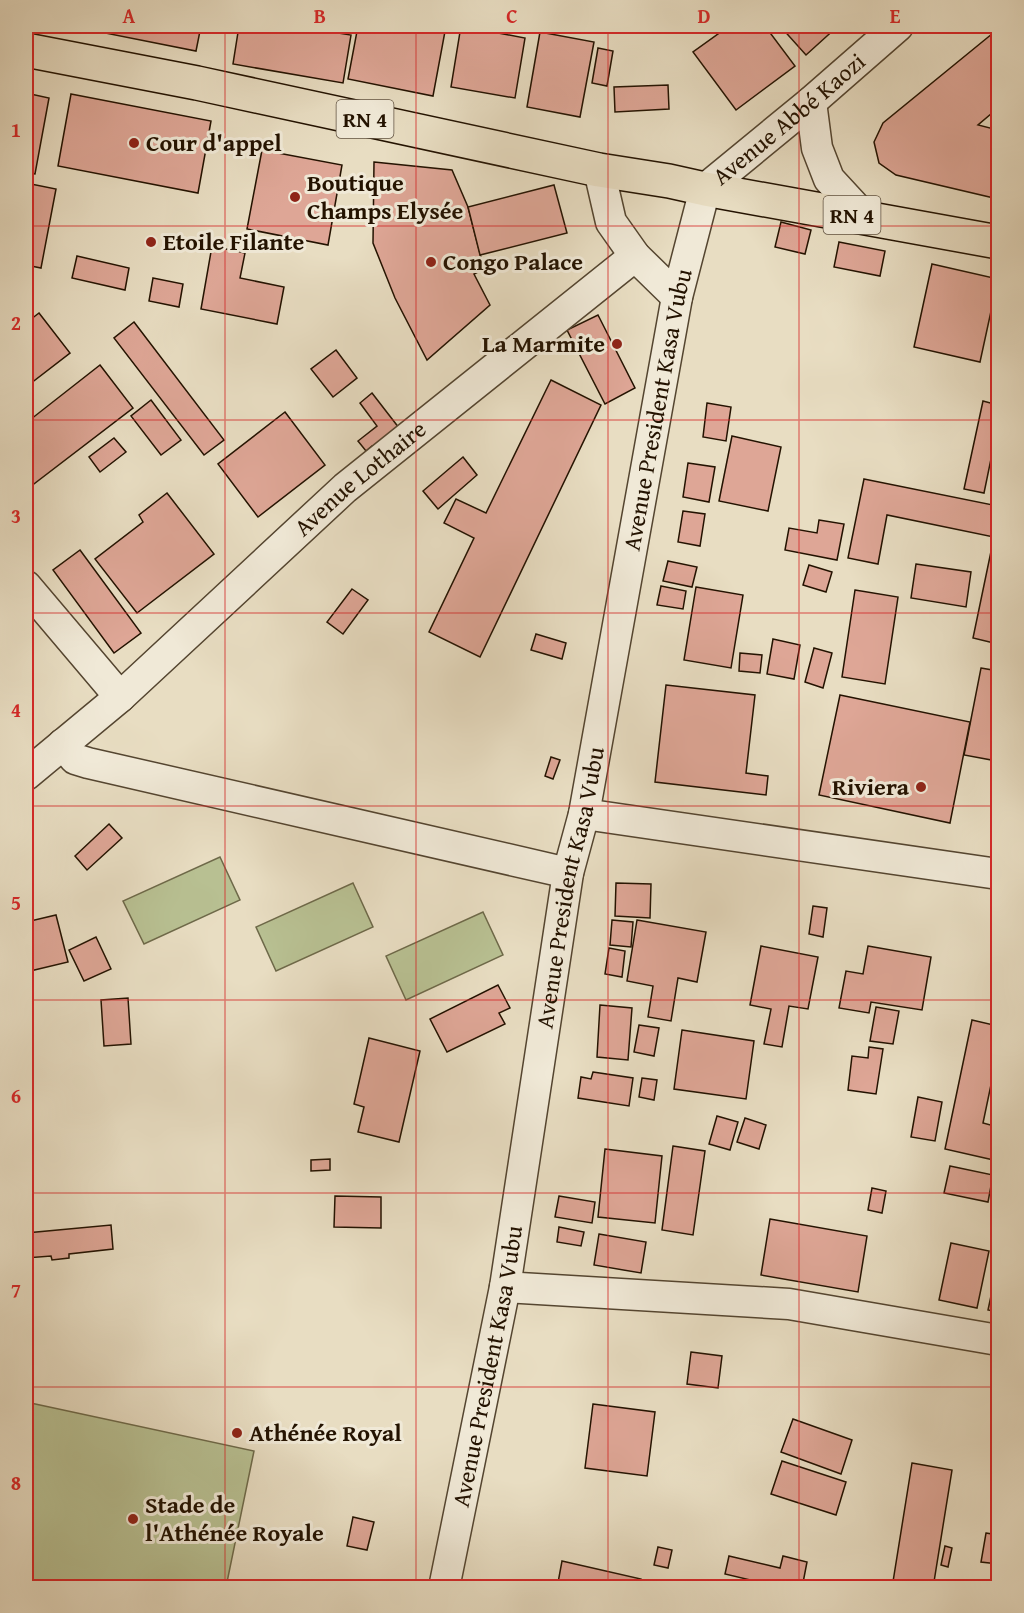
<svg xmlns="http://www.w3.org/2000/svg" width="1024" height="1613" font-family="'Gentium Book Plus',serif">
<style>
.green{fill:#b8c092;stroke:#6e6949;stroke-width:1.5}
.building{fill:#dea696;stroke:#231200;stroke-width:1.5}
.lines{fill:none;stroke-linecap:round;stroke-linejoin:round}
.minor-casing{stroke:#544530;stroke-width:33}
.highway-casing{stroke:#231200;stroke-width:36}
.minor{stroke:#f0e9d7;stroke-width:30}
.highway{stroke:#e8ddc2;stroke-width:33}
.grid{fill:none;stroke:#d62828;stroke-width:1.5;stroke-opacity:0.55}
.poi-dot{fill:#8f2418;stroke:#f0e9d7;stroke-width:2}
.labels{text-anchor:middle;stroke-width:6;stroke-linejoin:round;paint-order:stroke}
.shield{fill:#f0e9d7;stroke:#605240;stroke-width:1.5}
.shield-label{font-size:22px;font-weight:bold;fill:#231200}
.street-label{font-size:24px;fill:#231200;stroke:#f0e9d7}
.poi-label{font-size:24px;font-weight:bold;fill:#231200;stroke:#f0e9d7;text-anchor:start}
.neatline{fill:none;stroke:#d62828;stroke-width:2}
.grid-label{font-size:20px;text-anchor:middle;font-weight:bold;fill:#d62828}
</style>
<rect width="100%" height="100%" fill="#e8ddc2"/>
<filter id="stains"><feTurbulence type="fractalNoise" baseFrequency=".00333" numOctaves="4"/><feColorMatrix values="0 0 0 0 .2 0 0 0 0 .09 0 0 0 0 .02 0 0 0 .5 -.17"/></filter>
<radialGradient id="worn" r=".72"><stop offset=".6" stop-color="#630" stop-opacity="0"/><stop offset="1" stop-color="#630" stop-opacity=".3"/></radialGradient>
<!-- green -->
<g class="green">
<polygon points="220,857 240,900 144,944 123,901"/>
<polygon points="353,883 373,927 276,971 256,927"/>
<polygon points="483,912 503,955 406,1000 386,956"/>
<polygon points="26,1402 254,1451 226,1587 26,1587"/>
</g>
<!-- building -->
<g class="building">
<polygon points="106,26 201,26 196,51 105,33"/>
<polygon points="239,26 294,26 351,35 343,83 233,64"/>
<polygon points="323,26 352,26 351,31 323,27"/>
<polygon points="358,26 446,26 433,96 348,79"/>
<polygon points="461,26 525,38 515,98 451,87"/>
<polygon points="718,26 765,26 795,66 736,110 693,52 722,31"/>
<polygon points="780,26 838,26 806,55"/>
<polygon points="998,29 998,108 978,125 998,130 998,199 896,175 879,163 874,142 883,123"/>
<polygon points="540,32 594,42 580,117 527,107"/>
<polygon points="598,48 613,51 607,86 592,83"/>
<polygon points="668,85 669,109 615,112 614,87"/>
<polygon points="26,93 49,98 35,174 26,173"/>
<polygon points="71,94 211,121 198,193 58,166"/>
<polygon points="262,150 342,165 328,245 247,229"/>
<polygon points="374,162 452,170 468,207 484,269 474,274 490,305 427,360 395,298 373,243"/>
<polygon points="26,183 56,189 41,268 26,265"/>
<polygon points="554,185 567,233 480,255 468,207"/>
<polygon points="781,222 811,230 805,254 775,247"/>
<polygon points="839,242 885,251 880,276 834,267"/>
<polygon points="212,246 245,253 240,278 284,287 277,324 201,309"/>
<polygon points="77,256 129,268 125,290 72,278"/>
<polygon points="932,264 998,279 980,362 914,347"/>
<polygon points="153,278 183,284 179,307 149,301"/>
<polygon points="39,313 70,353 26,387 26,323"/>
<polygon points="598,315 635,388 605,404 567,330"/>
<polygon points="134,322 224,440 204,455 114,338"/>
<polygon points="336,350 357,378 333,397 311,369"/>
<polygon points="100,365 133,408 26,490 26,423"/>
<polygon points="551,380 601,405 480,657 429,632 474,538 444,523 456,499 486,513"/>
<polygon points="372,393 406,437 381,457 372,446 366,451 358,441 377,426 360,403"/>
<polygon points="151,400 181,440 161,455 131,416"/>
<polygon points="983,401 998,405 998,425 984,493 964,489"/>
<polygon points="707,403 731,407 726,441 703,437"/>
<polygon points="285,412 325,465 258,517 218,464"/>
<polygon points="732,436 781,447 768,511 719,501"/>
<polygon points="114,438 126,452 100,472 89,457"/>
<polygon points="463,457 477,475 438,509 423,491"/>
<polygon points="688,463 715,467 709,502 683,497"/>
<polygon points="864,479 998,506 998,644 973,638 994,537 887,515 878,564 848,558"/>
<polygon points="167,493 214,554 137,613 95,559 143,522 139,515"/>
<polygon points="683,511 705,514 700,546 678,542"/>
<polygon points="819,520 844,524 837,560 785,550 789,528 817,533"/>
<polygon points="80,550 141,633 114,653 53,570"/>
<polygon points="668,561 697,567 692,587 663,581"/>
<polygon points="916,564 971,572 966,607 911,598"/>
<polygon points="809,565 832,572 826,592 803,585"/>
<polygon points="661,586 686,591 683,609 657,605"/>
<polygon points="696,587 743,595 731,668 684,660"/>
<polygon points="352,589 368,600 343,634 327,622"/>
<polygon points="855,590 898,597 885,684 842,677"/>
<polygon points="536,634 566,643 562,659 531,650"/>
<polygon points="773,639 800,645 794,679 767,674"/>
<polygon points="814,648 832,653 823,688 805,682"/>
<polygon points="740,653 762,655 760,673 739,671"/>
<polygon points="981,668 998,671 998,752 997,761 964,755"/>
<polygon points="666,685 755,695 746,773 768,776 766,795 655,782"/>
<polygon points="840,695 970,722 950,823 819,795"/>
<polygon points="551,757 560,760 553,779 545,776"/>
<polygon points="109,824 122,838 87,870 75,856"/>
<polygon points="616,883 651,884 650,918 615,916"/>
<polygon points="813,906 827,908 823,937 809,934"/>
<polygon points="56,915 68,962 26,972 26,922"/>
<polygon points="612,920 633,922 631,947 610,945"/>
<polygon points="637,920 706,932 697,982 678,978 671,1021 648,1017 653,986 627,981"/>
<polygon points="96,937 111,969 84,981 69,950"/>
<polygon points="761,946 818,957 808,1009 789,1006 782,1047 764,1044 771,1009 750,1005"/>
<polygon points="868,946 931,957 922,1010 871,1002 869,1013 839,1008 846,971 863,974"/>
<polygon points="609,948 625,951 622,977 605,974"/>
<polygon points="498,985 510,1008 499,1013 505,1024 447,1052 430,1019"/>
<polygon points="128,998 131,1044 104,1046 101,1000"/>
<polygon points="600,1005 632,1008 628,1060 597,1057"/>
<polygon points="876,1007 899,1011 893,1044 870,1041"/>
<polygon points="972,1020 998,1026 998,1057 997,1056 983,1123 998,1127 998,1161 945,1149"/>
<polygon points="639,1025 659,1028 654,1056 634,1052"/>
<polygon points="682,1030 754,1041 746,1099 674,1089"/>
<polygon points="369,1038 420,1051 399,1142 358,1132 364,1107 354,1104"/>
<polygon points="869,1047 883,1049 876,1094 848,1090 852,1056 868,1058"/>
<polygon points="593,1072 633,1078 629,1106 578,1098 581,1077 591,1079"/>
<polygon points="642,1078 657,1080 654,1100 639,1097"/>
<polygon points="918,1097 942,1102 935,1141 911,1137"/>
<polygon points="717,1116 738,1122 730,1150 709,1144"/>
<polygon points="745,1118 766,1125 759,1149 737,1142"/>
<polygon points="673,1146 705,1151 693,1235 662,1230"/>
<polygon points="605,1149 662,1156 655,1223 598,1217"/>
<polygon points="330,1159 330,1170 311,1171 311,1160"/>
<polygon points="950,1166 993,1175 988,1202 944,1193"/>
<polygon points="872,1188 886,1191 882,1213 868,1210"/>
<polygon points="335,1196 381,1197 381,1228 334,1227"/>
<polygon points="559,1196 595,1202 592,1223 555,1217"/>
<polygon points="770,1219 867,1236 858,1292 761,1275"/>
<polygon points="111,1225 113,1249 69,1254 69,1258 52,1260 51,1256 26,1258 26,1233"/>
<polygon points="559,1227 584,1232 581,1246 557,1242"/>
<polygon points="599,1234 646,1242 641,1273 594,1265"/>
<polygon points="951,1243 989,1251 977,1308 939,1300"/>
<polygon points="998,1263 998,1312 988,1310"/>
<polygon points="691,1352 722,1356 718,1388 687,1384"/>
<polygon points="593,1404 655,1412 647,1476 585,1468"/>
<polygon points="793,1419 852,1440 841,1474 781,1452"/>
<polygon points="782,1461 846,1482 836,1515 771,1494"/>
<polygon points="912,1463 952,1470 933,1588 892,1588"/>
<polygon points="353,1517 374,1522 367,1550 347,1546"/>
<polygon points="986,1533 998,1535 998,1564 981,1562"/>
<polygon points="945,1546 952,1548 948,1567 941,1565"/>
<polygon points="658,1547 672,1550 668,1568 654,1565"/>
<polygon points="729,1556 780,1568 783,1556 807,1562 802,1588 776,1588 776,1586 725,1574"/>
<polygon points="562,1561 641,1579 640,1588 557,1588"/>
</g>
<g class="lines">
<defs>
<g id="minor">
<polyline points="811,102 817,148 829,179 865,218"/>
<polyline points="599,170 611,222 635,256 677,297"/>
<polyline points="26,586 120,697"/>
<polyline points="63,744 75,759 88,763 568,873"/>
<path id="s1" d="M26,775l94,-78 225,-209 290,-232"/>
<polyline points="584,814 998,874"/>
<polyline points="505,1287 789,1304 998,1340"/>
<path id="s2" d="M444,1588l61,-301 63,-414 16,-59 93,-517 28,-108 106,-87 87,-76"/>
</g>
<polyline id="highway" points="26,50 197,83 599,170 669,181 705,189 998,242"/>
</defs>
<!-- minor casing -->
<use href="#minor" class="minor-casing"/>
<!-- highway casing -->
<use href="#highway" class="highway-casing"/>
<!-- minor -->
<use href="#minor" class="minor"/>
<!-- highway -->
<use href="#highway" class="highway"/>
</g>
<!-- grid -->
<path class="grid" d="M225,26v1562M416,26v1562M608,26v1562M799,26v1562M26,226h972M26,420h972M26,613h972M26,806h972M26,1000h972M26,1193h972M26,1387h972"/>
<!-- markers -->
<g class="poi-dot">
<circle cx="134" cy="143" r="6"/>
<circle cx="295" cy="197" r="6"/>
<circle cx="151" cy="242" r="6"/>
<circle cx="431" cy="262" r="6"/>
<circle cx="617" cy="344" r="6"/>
<circle cx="921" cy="787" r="6"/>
<circle cx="237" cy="1433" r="6"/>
<circle cx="133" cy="1519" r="6"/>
</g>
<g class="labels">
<!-- shield labels -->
<g class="shield">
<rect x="336.5" y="100" width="57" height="38" rx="4.5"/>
<rect x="823.5" y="196" width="57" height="38" rx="4.5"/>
</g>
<g class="shield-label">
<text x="365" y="127">RN 4</text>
<text x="852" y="223">RN 4</text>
</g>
<!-- street labels -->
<g class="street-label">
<text dy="8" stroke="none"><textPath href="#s2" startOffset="1533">Avenue Abbé Kaozi</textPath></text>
<text dy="8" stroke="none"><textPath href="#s2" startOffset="1198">Avenue President Kasa Vubu</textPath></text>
<text dy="8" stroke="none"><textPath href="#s1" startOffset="447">Avenue Lothaire</textPath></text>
<text dy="8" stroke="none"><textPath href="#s2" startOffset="712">Avenue President Kasa Vubu</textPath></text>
<text dy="8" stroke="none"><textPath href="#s2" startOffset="226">Avenue President Kasa Vubu</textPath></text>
</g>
<!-- poi labels -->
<g class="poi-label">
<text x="146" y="151">Cour d'appel</text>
<text x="307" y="191">Boutique<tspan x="307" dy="28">Champs Elysée</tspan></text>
<text x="163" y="250">Etoile Filante</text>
<text x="443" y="270">Congo Palace</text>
<text x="605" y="352" text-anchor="end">La Marmite</text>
<text x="909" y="795" text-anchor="end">Riviera</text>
<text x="249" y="1441">Athénée Royal</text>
<text x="145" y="1513">Stade de<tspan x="145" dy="28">l'Athénée Royale</tspan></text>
</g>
</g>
<!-- margin -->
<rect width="1024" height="1613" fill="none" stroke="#e8ddc2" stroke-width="66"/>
<rect x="33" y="33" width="958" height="1547" class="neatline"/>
<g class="grid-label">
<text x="129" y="23">A</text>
<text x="320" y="23">B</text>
<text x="512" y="23">C</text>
<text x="704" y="23">D</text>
<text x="895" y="23">E</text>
<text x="16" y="137">1</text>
<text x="16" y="330">2</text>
<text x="16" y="523">3</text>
<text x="16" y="717">4</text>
<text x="16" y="910">5</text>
<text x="16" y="1103">6</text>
<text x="16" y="1297">7</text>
<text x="16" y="1490">8</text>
</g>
<rect width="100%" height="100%" filter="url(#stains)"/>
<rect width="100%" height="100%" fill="url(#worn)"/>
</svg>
